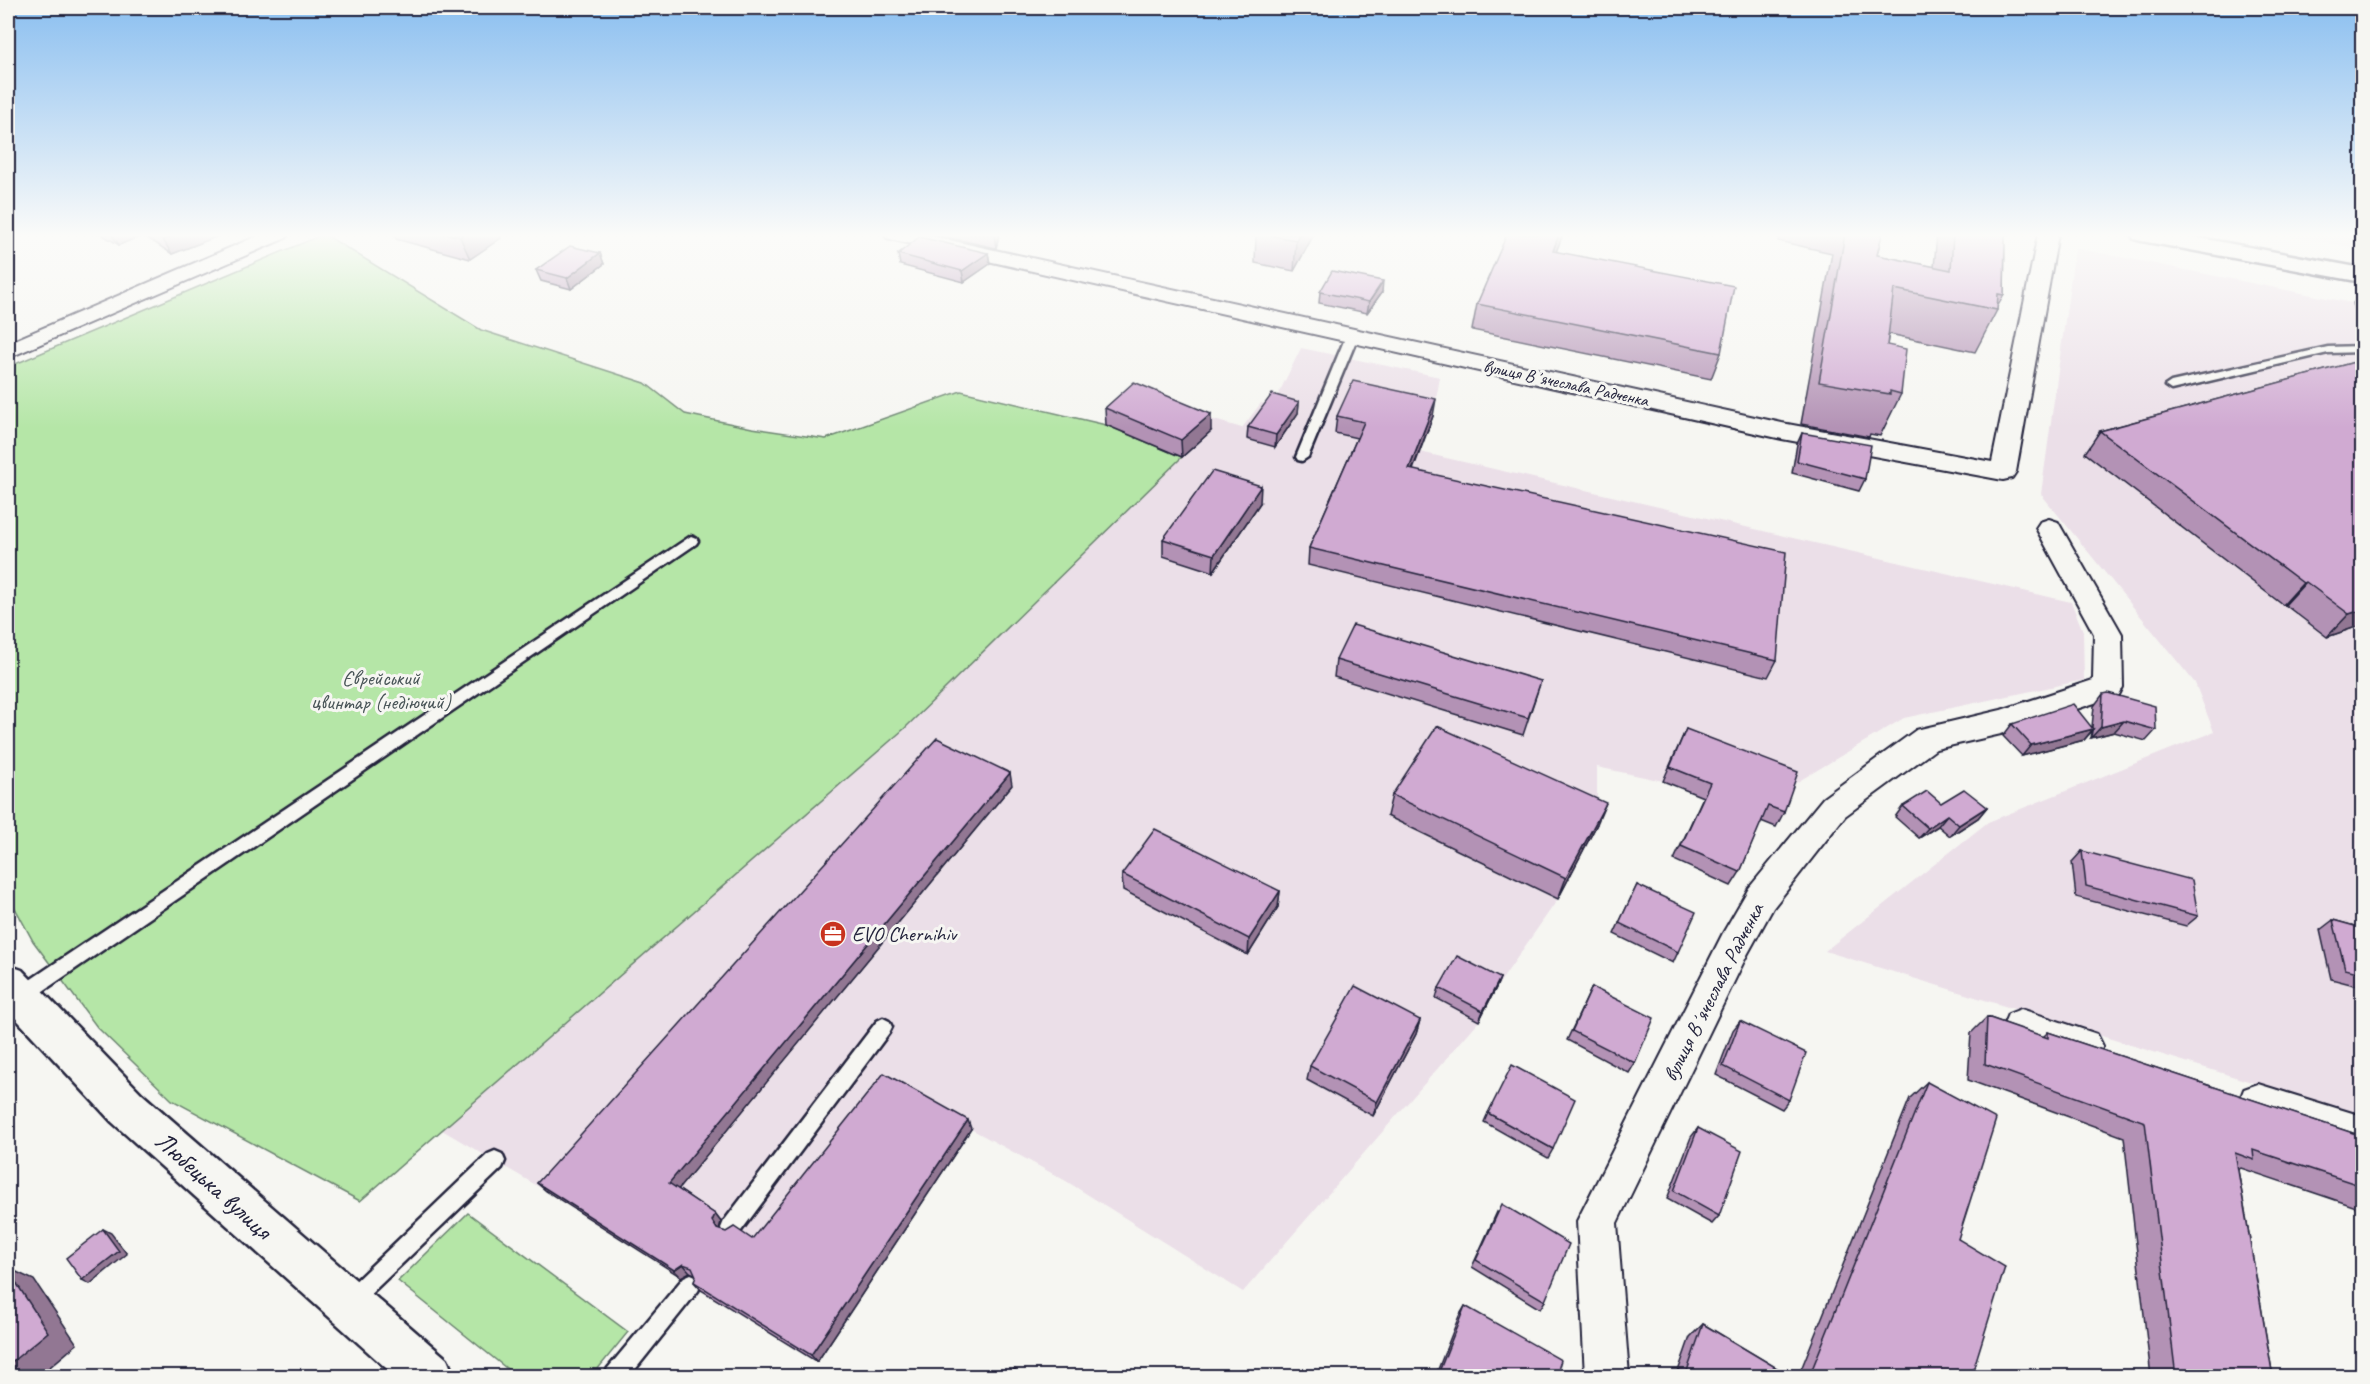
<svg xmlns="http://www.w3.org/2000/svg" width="2370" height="1384" font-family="Caveat,sans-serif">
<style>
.built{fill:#ebdfe8}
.green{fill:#b5e6a7;stroke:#6c8471;stroke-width:1.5}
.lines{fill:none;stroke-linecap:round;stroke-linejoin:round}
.lane-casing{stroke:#22223b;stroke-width:5}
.street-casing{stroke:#22223b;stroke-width:4}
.secondary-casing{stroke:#22223b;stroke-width:5}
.lane{fill:#f6f6f2;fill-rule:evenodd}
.street{fill:#f6f6f2;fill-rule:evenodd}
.secondary{fill:#f6f6f2;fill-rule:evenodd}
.wall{fill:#b392b5;stroke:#22223b;stroke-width:1.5}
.shaded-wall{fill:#927793;stroke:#22223b;stroke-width:1.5}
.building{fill:#d0aad2;stroke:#22223b;stroke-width:1.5}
.labels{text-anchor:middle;stroke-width:6;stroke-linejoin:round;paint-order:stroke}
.far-street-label{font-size:18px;fill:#22223b;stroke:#f6f6f2}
.park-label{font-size:21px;fill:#475356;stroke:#f6f6f2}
.poi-label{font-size:21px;fill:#22223b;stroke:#f6f6f2;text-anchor:start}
.street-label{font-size:21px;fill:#22223b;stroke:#f6f6f2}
.near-street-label{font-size:26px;fill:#22223b;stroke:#f6f6f2}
</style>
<rect width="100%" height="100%" fill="#f6f6f2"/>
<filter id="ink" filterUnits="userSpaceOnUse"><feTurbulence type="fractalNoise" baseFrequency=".0167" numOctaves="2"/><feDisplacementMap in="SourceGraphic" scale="12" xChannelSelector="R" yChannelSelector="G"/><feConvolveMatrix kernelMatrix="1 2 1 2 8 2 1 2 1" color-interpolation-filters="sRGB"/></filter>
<g filter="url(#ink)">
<!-- built -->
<g class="built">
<polygon points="2277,234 2362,234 2362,249"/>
<polygon points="2075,248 2362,305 2362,1116 1825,951 1988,822 2214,732 2195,683 2041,494"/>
<polygon points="1301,348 1440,377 1433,416 1420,452 2071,602 2083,631 2084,680 1904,718 1789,787 1776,827 1663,781 1597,767 1597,824 1558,899 1496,988 1479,1021 1243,1292 1066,1181 971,1129 817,1362 546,1191 442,1130 904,729 1181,458 1138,398 1242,428 1261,403 1273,405"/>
</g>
<!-- green -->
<g class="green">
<polygon points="324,234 481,330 645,383 685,414 752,428 826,439 961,391 1106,425 1182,457 904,729 360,1201 172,1100 97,1027 33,941 8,895 8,367"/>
<polygon points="468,1213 628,1332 592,1376 516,1376 398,1281"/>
</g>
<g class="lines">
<defs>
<g id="lane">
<polygon points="1352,333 1358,336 1308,457 1302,461 1298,460 1296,457 1346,336"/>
<polygon points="2362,346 2362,352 2328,353 2171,390 2165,386 2171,382 2328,347"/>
<polygon points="691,536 696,538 698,541 696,544 27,1002 21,1004 15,1002 12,996 15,990"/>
<polygon points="883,1018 889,1021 892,1027 889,1033 738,1235 731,1238 724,1235 721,1228 724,1221 877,1021"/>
<polygon points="495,1151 502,1154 505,1161 502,1168 357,1307 350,1311 343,1307 339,1300 343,1293 488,1154"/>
<polygon points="691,1274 698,1277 701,1284 698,1291 630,1376 605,1376 608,1368 684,1277"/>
</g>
<g id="street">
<polygon points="262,234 289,234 286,238 8,358 8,343"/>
<polygon points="884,234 922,234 1782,423 1992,462 2038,234 2058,234 2016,472 2012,478 2003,480 1782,439 894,240 887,238"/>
<polygon points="2049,519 2058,522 2122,634 2123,687 2119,695 2001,734 1936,749 1845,816 1773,908 1747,955 1617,1223 1629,1376 1585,1376 1577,1221 1723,933 1749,888 1823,798 1916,730 2001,710 2093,680 2094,634 2036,528 2040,522"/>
<polygon points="2021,1009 2097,1034 2103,1046 2097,1058 2084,1063 2008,1038 2003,1026 2008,1014"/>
<polygon points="2258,1084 2362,1116 2362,1154 2244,1115 2239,1102 2244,1089"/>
</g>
<g id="secondary">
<polygon points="2131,234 2178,234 2362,268 2362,282 2142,241 2134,239"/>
<polygon points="8,965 22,970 142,1094 447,1359 454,1376 395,1376 112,1122 8,1010"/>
</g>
</defs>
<!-- lane casing -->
<use href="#lane" class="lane-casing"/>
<!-- street casing -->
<use href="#street" class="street-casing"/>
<!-- secondary casing -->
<use href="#secondary" class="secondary-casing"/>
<!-- lane -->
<use href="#lane" class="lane"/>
<!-- street -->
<use href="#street" class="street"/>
<!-- secondary -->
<use href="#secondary" class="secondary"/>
</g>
<!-- wall -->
<g class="wall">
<polygon points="101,234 223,234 172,254 143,235 119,245"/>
<polygon points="394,234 499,234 501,238 470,259 396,239"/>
<polygon points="937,234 999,234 996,248 937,235"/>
<polygon points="1256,234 1314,234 1294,271 1255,263"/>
<polygon points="1563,234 1556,251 1721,353 1711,379 1472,330 1477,304"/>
<polygon points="1780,234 1882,234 1877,255 1934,267 1937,234 2005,234 2004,295 1997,307 1997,310 1975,352 1889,334 1887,345 1901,394 1880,436 1870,434 1869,437 1801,424 1832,253 1778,241"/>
<polygon points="600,253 604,264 571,289 541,281 536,270"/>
<polygon points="988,253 990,264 964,282 900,265 898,254"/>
<polygon points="1320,292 1382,292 1367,313 1319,303"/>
<polygon points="2362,292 2362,329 2358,328 2353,303"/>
<polygon points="2362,360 2362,625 2327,637 2285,605 2283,605 2085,453 2100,431"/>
<polygon points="1299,402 1298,413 1275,447 1247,439 1248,427"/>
<polygon points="1105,408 1211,431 1182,457 1106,425"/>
<polygon points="1337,416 1433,416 1413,470 1777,660 1768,677 1308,565 1309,548 1357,438 1335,433"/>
<polygon points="1802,433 1865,479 1859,491 1792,473 1797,444"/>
<polygon points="1260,503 1213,572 1163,556 1163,539"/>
<polygon points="1336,660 1541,681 1523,735 1334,677"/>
<polygon points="2103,694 2156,730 2146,741 2114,732 2091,738 2092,731 2084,740 2022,756 2003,736 2012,724 2092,727 2094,706"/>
<polygon points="1686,729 1784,812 1776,827 1761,821 1740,872 1731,886 1674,860 1703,797 1663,781"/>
<polygon points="1012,785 678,1189 715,1214 721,1222 719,1229 719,1230 752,1239 971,1129 817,1362 701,1290 694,1282 696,1276 695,1274 690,1272 681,1277 546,1191 537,1183"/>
<polygon points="1392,795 1597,824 1558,899 1387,816"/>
<polygon points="1941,803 1987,807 1978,818 1950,836 1938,826 1919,838 1895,817 1903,806"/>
<polygon points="2082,851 2198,916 2186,926 2076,897 2072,862"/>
<polygon points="1122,874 1280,891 1278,907 1248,955 1123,890"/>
<polygon points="1637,885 1678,952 1673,963 1614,934"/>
<polygon points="2333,920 2362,928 2362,987 2331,979 2320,930"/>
<polygon points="1500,978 1496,988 1479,1021 1436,998 1439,988"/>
<polygon points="1592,987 1635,1063 1629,1073 1567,1040"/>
<polygon points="1987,1017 2043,1037 2048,1032 2362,1136 2362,1209 2241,1168 2238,1170 2273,1377 2151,1377 2124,1137 1968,1080 1971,1033"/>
<polygon points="1420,1020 1416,1034 1373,1116 1307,1080 1310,1066"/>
<polygon points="1740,1021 1789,1100 1782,1109 1716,1075 1733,1030"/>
<polygon points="1927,1082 1958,1239 1971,1377 1798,1377 1910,1098"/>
<polygon points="1488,1113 1553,1149 1548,1158 1484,1122"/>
<polygon points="1698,1128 1719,1216 1712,1224 1667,1199 1691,1137"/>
<polygon points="1497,1212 1545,1301 1540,1309 1472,1267"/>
<polygon points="1465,1306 1556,1377 1435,1377 1459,1316"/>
<polygon points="1703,1324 1792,1377 1676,1377 1690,1337"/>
</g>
<!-- shaded-wall -->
<g class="shaded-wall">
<polygon points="111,234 142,234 143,235 119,245"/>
<polygon points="178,234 223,234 172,254 163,240"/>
<polygon points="465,234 499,234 501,238 470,259 460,237"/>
<polygon points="994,234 999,234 996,248"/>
<polygon points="1299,234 1314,234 1294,271 1296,240"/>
<polygon points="1559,234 1563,234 1547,276 1553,251"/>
<polygon points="600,253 604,264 571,289 567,278"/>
<polygon points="988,253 990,264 964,282 962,271"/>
<polygon points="1383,281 1382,292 1367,313 1369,302"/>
<polygon points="1436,399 1433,416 1406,486 1409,469"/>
<polygon points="1299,402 1298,413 1275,447 1276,435"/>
<polygon points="1211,414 1211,431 1182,457 1181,440"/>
<polygon points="1261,486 1260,503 1213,572 1214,555"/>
<polygon points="2306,582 2285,605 2283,605 2303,583"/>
<polygon points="2362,610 2362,625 2327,637 2349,614"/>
<polygon points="2124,721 2114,732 2091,738 2101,727"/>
<polygon points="2093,729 2084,740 2022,756 2031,745"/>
<polygon points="1010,773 1012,785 676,1192 669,1183"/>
<polygon points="1606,803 1597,824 1558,899 1566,878"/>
<polygon points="1987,807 1978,818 1950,836 1959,825"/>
<polygon points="1947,815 1938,826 1919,838 1928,828"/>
<polygon points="1280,891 1278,907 1248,955 1249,939"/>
<polygon points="1500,978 1496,988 1479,1021 1483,1011"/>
<polygon points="1420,1020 1416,1034 1373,1116 1377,1102"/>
<polygon points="968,1120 971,1129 817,1362 811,1355"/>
<polygon points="715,1214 721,1222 719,1229 723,1237 717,1229 712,1221"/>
<polygon points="103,1229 111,1233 127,1254 90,1284 82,1280"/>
<polygon points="683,1264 690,1272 681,1277 674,1270"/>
<polygon points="8,1268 34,1280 77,1344 38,1377 8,1377"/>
</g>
<!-- building -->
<g class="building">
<polygon points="154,234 178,234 163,240"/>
<polygon points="448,234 465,234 460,237"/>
<polygon points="1263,234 1299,234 1296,240"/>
<polygon points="1507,234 1559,234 1553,251 1734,286 1721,353 1477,304"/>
<polygon points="1845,234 1882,234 1877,255 1951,270 1953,234 2005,234 2004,295 1998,294 1997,310 1894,289 1887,345 1906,349 1901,394 1890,391 1890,394 1819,382"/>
<polygon points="919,237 988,253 962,271 898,254"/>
<polygon points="570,246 600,253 567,278 536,270"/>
<polygon points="1332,271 1383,281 1369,302 1320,292"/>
<polygon points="2362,360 2362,610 2349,614 2306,582 2303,583 2100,431"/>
<polygon points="1353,381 1436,399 1409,469 1786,552 1777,660 1309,548 1364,422 1337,416"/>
<polygon points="1134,382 1211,414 1181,440 1105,408"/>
<polygon points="1272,394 1299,402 1276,435 1248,427"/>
<polygon points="1802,433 1871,445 1865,479 1797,461"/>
<polygon points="1212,471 1261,486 1214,555 1163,539"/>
<polygon points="1353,625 1541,681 1528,718 1336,660"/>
<polygon points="2108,693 2155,706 2156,730 2124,721 2101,727 2103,694"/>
<polygon points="2073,704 2093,729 2031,745 2012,724"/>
<polygon points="1437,726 1606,803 1566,878 1392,795"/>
<polygon points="1686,729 1798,772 1784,812 1768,806 1740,872 1681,846 1710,783 1670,767"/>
<polygon points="937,738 1010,773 669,1183 715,1214 712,1221 717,1229 726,1232 734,1227 752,1239 884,1073 968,1120 811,1355 694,1282 696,1276 692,1267 683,1264 674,1270 537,1183"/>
<polygon points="1964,789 1987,807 1959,825 1947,815 1928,828 1903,806 1927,791 1941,803"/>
<polygon points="1155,829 1280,891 1249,939 1122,874"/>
<polygon points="2082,851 2192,880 2198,916 2086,886"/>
<polygon points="1637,885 1696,912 1678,952 1619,923"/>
<polygon points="2333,920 2362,928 2362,973 2345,969"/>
<polygon points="1457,956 1500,978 1483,1011 1439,988"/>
<polygon points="1355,986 1420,1020 1377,1102 1310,1066"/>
<polygon points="1592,987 1654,1018 1635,1063 1572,1031"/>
<polygon points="1987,1017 2048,1038 2048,1032 2362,1136 2362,1186 2253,1150 2254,1160 2235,1153 2273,1377 2176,1377 2145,1122 1985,1064"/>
<polygon points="1740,1021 1806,1053 1789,1100 1723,1066"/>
<polygon points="1512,1065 1575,1099 1553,1149 1488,1113"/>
<polygon points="1927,1082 1996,1119 1958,1239 2005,1267 1971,1377 1809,1377"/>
<polygon points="1698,1128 1742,1151 1719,1216 1674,1191"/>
<polygon points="1502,1204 1569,1244 1545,1301 1476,1260"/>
<polygon points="103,1229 119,1251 82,1280 66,1258"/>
<polygon points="8,1270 48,1332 8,1365"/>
<polygon points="1465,1306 1561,1360 1556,1377 1437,1377"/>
<polygon points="1703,1324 1792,1377 1685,1377"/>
<polygon points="1014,1369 1025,1377 1009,1377"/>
</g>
</g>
<!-- sky -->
<linearGradient id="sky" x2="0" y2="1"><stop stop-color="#8bbff0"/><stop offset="0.55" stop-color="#fbfbf9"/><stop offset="1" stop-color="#fbfbf9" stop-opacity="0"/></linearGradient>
<rect width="2370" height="428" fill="url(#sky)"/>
<!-- icons -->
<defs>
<symbol id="office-disc" viewBox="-11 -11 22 22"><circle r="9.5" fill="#c8321e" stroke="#f6f6f2"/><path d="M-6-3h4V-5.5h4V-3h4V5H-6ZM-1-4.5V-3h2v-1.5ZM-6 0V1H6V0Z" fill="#fff"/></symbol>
</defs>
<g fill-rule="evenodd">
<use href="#office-disc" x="818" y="919" width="30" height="30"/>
</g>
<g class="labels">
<!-- far-street labels -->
<g class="far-street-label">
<text transform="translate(1566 383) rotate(12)" y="6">вулиця Вʼячеслава Радченка</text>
</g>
<!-- park labels -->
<g class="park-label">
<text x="381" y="685">Єврейський<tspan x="381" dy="24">цвинтар (недіючий)</tspan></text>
</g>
<!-- poi labels -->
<g class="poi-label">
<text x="852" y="941">EVO Chernihiv</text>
</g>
<!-- street labels -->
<g class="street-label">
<text transform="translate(1713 992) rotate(-63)" y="7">вулиця Вʼячеслава Радченка</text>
</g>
<!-- near-street labels -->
<g class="near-street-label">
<text transform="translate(214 1185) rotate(42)" y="9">Любецька вулиця</text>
</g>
</g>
<!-- margin -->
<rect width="2370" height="1384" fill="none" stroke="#f6f6f2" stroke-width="30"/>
<rect x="15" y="15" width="2340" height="1354" fill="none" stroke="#22223b" stroke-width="2" filter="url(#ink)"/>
</svg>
